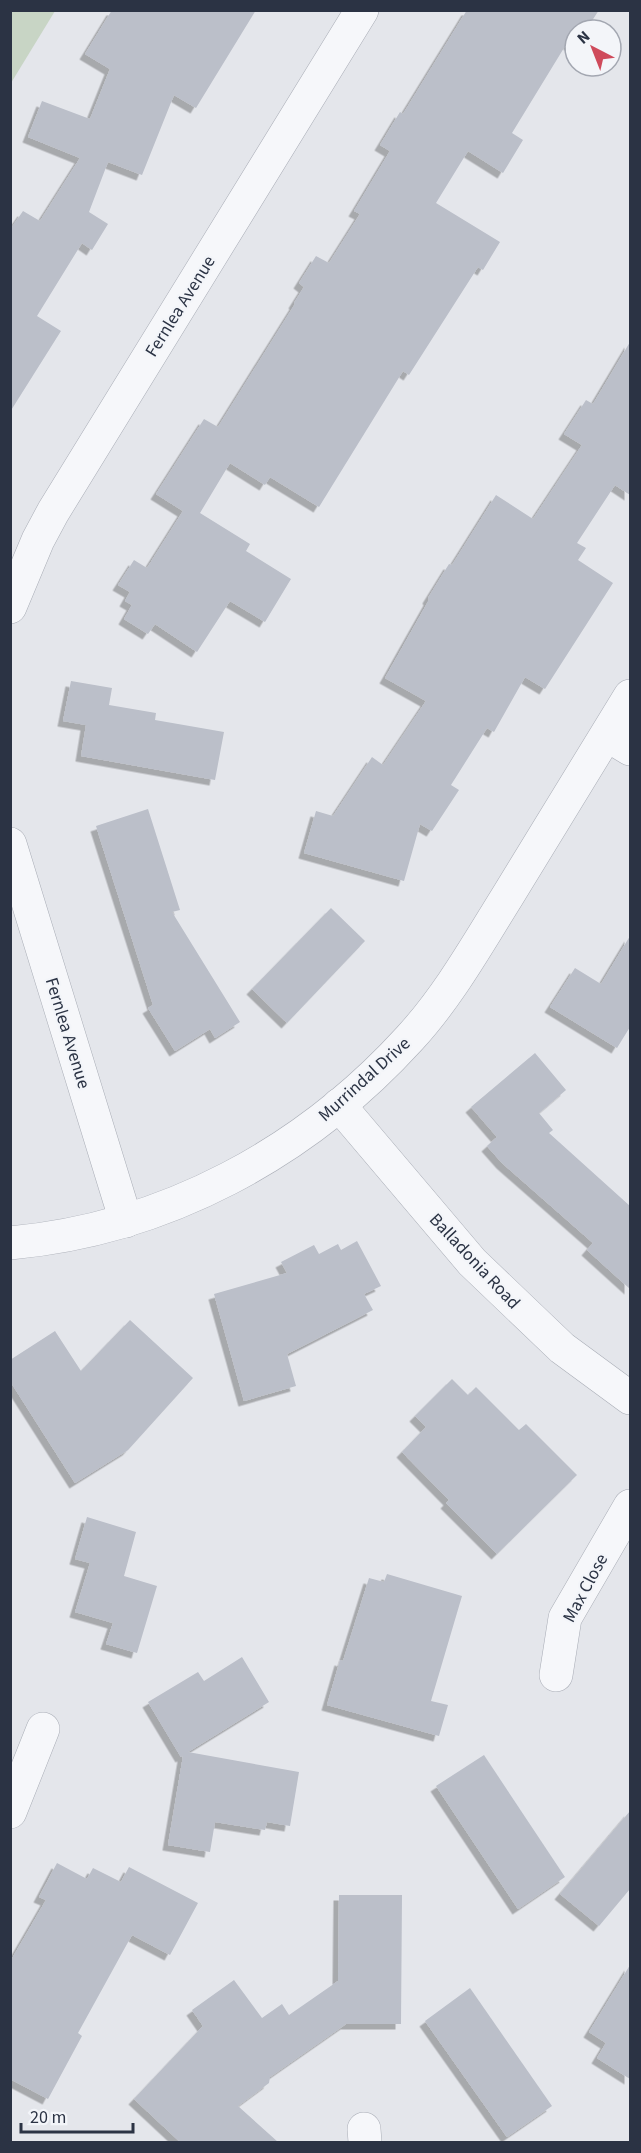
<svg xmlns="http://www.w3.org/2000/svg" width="641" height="2153" font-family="'Source Sans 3',sans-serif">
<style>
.green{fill:#c8d5c5}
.building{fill:#bbbfc9;filter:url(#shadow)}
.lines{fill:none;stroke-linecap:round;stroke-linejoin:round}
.minor-casing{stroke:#a9adb6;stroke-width:34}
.minor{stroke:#f6f7fa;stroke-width:33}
.labels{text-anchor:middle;stroke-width:4.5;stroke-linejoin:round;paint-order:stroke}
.street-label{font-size:18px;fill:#2b3344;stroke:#f3f5f9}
</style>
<defs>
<filter id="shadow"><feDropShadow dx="-5.5" dy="5.5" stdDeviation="0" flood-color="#0004"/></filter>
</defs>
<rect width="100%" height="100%" fill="#e4e6eb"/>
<!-- green -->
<polygon class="green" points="11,10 55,11 11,83 10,11"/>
<!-- building -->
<g class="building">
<polygon points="112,10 256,10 196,108 174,95 142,175 108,162 89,212 108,224 92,250 82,243 37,316 61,331 10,412 10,230 23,211 40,221 80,158 28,137 42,101 90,119 110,69 85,54"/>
<polygon points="467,10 599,10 586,30 575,30 575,48 567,43 512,133 523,140 503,173 468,151 436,203 500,242 483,270 478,267 409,375 403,371 319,507 270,477 265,485 230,463 200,513 250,544 246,551 291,579 265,622 230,601 197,652 155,624 148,634 124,619 132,605 125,601 130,592 118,585 134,560 147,568 183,511 156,494 204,419 218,427 295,304 294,303 304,287 299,283 316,256 329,263 360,214 354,211 390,151 380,145 400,112 403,114"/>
<polygon points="630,342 630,495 615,485 577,543 586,548 578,560 613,583 545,689 525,677 494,732 487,728 451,785 459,790 432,831 420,824 404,881 304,853 316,811 333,816 372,757 383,765 426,701 385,678 429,600 428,598 449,564 452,565 496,495 533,519 582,445 564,434 586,400 593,404"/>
<polygon points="71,681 112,688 109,705 156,713 155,720 224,732 215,780 81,756 86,725 63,721"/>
<polygon points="148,809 180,910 172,912 240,1022 215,1038 210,1029 175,1051 148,1008 153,1005 96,826"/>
<polygon points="331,908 365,941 287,1023 252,989"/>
<polygon points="630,936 630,1027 617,1048 550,1007 575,968 601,984"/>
<polygon points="535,1053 566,1090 539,1113 553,1130 549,1133 630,1206 630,1289 587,1250 593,1243 502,1163 487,1146 497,1137 471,1107"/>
<polygon points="357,1241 381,1286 364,1294 373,1310 287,1354 296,1386 244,1401 214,1294 287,1273 281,1262 314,1245 319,1254 338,1244 341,1250"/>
<polygon points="130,1320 193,1378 128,1450 75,1483 10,1381 10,1360 55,1331 81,1371"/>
<polygon points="452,1379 468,1395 476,1387 519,1430 526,1424 577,1475 497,1554 446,1503 449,1500 402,1452 426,1427 415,1416"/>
<polygon points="87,1517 136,1532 124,1576 157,1586 137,1653 106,1644 113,1623 75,1612 90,1563 75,1559"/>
<polygon points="387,1574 462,1596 431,1701 448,1705 439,1736 327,1705 340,1660 343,1661 369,1578 384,1582"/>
<polygon points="242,1657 269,1702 188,1752 299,1772 290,1826 267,1822 265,1830 215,1822 210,1852 168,1845 183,1756 181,1757 148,1702 198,1672 204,1681"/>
<polygon points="484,1755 565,1877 518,1909 436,1786"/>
<polygon points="630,1811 630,1889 599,1926 560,1894"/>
<polygon points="57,1863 87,1879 93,1868 121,1882 129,1867 198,1903 170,1955 132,1935 78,2033 82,2036 48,2099 10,2079 10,1962 46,1900 39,1897"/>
<polygon points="339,1895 402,1895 401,2024 346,2024 270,2077 269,2083 238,2106 278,2142 180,2142 134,2099 203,2026 192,2010 234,1980 262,2018 282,2004 289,2015 338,1981"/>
<polygon points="630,1965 630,2079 597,2058 606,2043 589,2032"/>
<polygon points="470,1988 552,2106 507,2137 425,2021"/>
</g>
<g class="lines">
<defs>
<g id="minor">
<polyline points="10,607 38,540 53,512 362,10"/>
<polyline points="607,735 630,749"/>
<polyline points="10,844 126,1221"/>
<polyline points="339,1105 472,1262 562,1348 630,1398"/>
<path d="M10,1243c155,-14 295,-90 399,-204 39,-42 68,-94 98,-142 41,-67 82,-134 123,-201"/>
<polyline points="556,1675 565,1618 630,1506"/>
<polyline points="10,1812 43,1729"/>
<polyline points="364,2129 365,2142"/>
</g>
</defs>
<!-- minor casing -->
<use href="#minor" class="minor-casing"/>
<!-- minor -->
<use href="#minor" class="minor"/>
</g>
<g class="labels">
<!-- street labels -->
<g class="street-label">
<text transform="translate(180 306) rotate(-58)" y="6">Fernlea Avenue</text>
<text transform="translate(68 1033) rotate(73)" y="6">Fernlea Avenue</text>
<text transform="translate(364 1079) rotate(-42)" y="6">Murrindal Drive</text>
<text transform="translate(475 1261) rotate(47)" y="6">Balladonia Road</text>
<text transform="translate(585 1588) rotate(-62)" y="6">Max Close</text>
</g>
</g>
<!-- border -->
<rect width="641" height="2153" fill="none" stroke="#2b3344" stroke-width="24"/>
<!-- north arrow -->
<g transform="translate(593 48) rotate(318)"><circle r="28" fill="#f3f5f9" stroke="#a3a7b1" stroke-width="1.5"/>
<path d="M0-4.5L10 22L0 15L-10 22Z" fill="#cf4a5b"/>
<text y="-9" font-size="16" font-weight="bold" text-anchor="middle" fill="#2b3344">N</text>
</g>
<!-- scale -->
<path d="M21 2123v9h112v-9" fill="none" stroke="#2b3344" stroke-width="3"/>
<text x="30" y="2123" font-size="18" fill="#2b3344" stroke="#f3f5f9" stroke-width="4.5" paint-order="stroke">20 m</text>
</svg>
